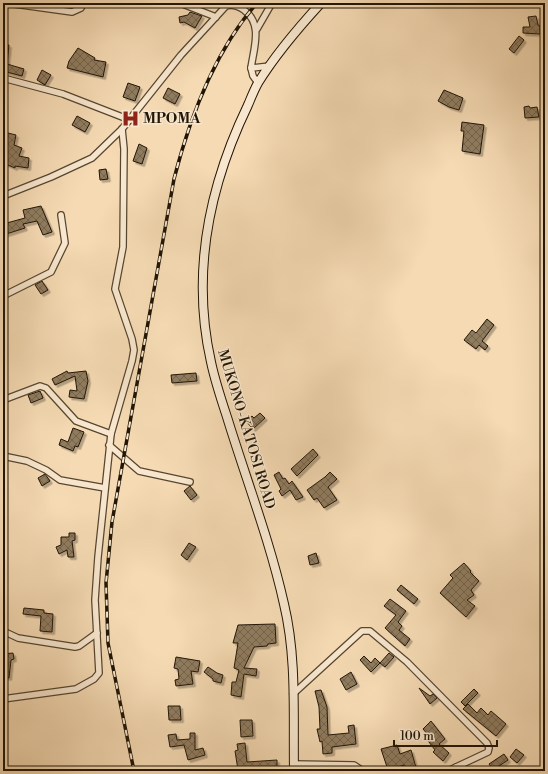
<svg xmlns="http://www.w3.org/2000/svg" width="548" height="774" font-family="'Libre Bodoni',serif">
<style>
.building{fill:url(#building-cross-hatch);stroke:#211505;filter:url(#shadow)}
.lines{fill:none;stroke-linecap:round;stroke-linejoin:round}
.minor-casing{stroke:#564630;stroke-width:8}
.secondary-casing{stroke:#211505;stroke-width:10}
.minor{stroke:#f8e7ce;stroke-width:5.5}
.secondary{stroke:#f8e7ce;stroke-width:8}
.rail-casing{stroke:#211505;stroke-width:3.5}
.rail{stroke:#f8e7ce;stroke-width:2;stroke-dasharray:6;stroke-linecap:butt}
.labels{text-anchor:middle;stroke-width:3;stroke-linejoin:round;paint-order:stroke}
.poi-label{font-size:14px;font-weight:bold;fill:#211505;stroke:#f8e7ce;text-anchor:start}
.street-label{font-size:14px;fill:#211505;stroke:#f8e7ce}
</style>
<defs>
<pattern id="building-cross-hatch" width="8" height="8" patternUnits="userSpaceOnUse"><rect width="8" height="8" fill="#8f7b5f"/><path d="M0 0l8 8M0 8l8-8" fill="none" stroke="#74644c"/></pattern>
<filter id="shadow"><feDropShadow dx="2.5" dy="2.5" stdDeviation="0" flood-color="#0004"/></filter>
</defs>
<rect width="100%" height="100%" fill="#f5dab3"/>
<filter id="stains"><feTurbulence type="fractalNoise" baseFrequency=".005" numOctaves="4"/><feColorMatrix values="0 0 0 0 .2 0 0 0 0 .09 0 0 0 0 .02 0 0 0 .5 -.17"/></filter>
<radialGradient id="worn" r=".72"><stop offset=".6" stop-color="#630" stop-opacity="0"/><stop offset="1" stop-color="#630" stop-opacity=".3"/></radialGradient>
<!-- building -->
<g class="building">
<polygon points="190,12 202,16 195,28 184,22 180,23 179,17 188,15"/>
<polygon points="536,16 538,25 540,26 540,34 523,33 523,27 530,27 528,17"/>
<polygon points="519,36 524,40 514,53 509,49"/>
<polygon points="3,45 9,45 7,64 24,69 22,76 3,71"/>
<polygon points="78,48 95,58 94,60 106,62 103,77 67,68 69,61"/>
<polygon points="42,70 51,75 45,85 37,80"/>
<polygon points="128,83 140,87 135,101 123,97"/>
<polygon points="168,88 180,94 175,104 163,98"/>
<polygon points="444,90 463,98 459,110 449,107 438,101"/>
<polygon points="529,106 530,108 537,107 539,117 525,118 524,107"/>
<polygon points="77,116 90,123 85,132 72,125"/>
<polygon points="462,122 484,125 480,154 462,151 464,131 461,131"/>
<polygon points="4,132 16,135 14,145 22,148 19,156 29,158 28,168 15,166 15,168 3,163"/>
<polygon points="139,144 147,148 142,164 133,161"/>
<polygon points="106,169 108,179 100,180 99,170"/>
<polygon points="41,206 52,232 43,235 37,221 23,224 25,228 3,235 3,224 25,218 23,210"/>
<polygon points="42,281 48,290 41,294 35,285"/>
<polygon points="487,319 494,325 482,341 488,346 485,350 479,345 476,349 464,340 472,330 476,333"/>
<polygon points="67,371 68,373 86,371 88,381 84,399 69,397 70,390 77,391 75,376 55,385 52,379"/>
<polygon points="196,373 197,381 172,383 171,375"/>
<polygon points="40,391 43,398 31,403 28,395"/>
<polygon points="260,413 265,418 253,429 246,421 252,416 254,418"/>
<polygon points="73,428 84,432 78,447 75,446 73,451 59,445 61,439 68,442"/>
<polygon points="313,449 318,455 297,476 291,469"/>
<polygon points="279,472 283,479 285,478 289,484 292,481 303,497 296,500 290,490 282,496 279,491 281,489 274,475"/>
<polygon points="330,472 337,479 328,487 337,500 324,508 317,498 314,500 307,490 325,477"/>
<polygon points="45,474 50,481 42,486 38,478"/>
<polygon points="190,486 197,495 191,500 184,491"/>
<polygon points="69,533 75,533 75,540 72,541 74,557 68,557 67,550 59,554 56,547 61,545 61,537 69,537"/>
<polygon points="189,543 196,547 187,560 181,555"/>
<polygon points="316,553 319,563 310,565 308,556"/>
<polygon points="464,563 471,571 470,572 479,581 471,590 474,595 467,600 475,606 466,617 440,593 453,578 450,575"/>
<polygon points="401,585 418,599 414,604 397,590"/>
<polygon points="390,599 406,611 398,622 402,626 399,630 410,639 405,646 385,628 396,615 384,606"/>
<polygon points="24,608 44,610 44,613 53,614 52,632 40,631 41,616 23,614"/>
<polygon points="275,624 276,643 268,644 267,646 254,647 244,668 257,669 256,676 244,674 241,697 231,695 232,682 236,682 239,670 234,668 238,643 233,643 238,625"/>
<polygon points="13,653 14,659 11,660 9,678 3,677 3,654"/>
<polygon points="389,653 394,657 385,667 380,663"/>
<polygon points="364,656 371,663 375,658 380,663 371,672 360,660"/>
<polygon points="176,657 200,661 198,672 191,671 193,684 176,686 175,680 179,679 178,669 174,668"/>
<polygon points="208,667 217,673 223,675 221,683 213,681 213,679 204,672"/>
<polygon points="351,672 357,684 346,690 340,679"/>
<polygon points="419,688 430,696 433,694 437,698 430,704"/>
<polygon points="474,689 478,693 465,706 461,702"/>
<polygon points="321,690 327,707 328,735 349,733 348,726 354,725 356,744 332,747 332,753 323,754 322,741 320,742 317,729 320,729 319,707 315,691"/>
<polygon points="468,704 477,713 481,708 488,715 491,711 506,724 496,736 463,709"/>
<polygon points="168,706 180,706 181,720 169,720"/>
<polygon points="240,720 252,720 253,736 241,737"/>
<polygon points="431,721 445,739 439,744 449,753 443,761 433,752 435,750 426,738 429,736 423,729"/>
<polygon points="190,733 195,733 195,750 203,748 205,755 188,760 184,745 170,747 168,735 176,734 177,740 190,739"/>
<polygon points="245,743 247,762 277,760 277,767 238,770 235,751 238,750 237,744"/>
<polygon points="397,745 400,754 411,750 417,771 406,771 404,765 388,770 381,749"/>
<polygon points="516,749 524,755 517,763 510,757"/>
<polygon points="504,754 508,760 493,770 489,764"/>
</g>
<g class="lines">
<defs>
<g id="minor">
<polyline points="7,3 72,12 81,8 83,3"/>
<polyline points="180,3 216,17"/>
<polyline points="257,29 272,3"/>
<polyline points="251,68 253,76 258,83"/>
<polyline points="3,78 63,94 130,120"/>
<path d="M3,196l48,-19 41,-19 30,-29 59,-74 45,-49c7,-2 12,0 18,4 19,14 10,37 7,58l19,-2"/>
<polyline points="3,296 51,272 65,243 61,215"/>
<polyline points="3,400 40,386 46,388 76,421 111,434"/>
<polyline points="109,445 139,471 190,482"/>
<polyline points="3,456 27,461 46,470 60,480 105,488"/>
<polyline points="3,631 18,638 75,647 79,646 97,633"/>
<polyline points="293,694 362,631 370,631 407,662 487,743 489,748 488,752 456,767"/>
<polyline points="3,699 76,689 94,679 99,673 95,600 98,557 111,434 132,361 134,350 132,339 115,289 123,247 124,149 122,129"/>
<polyline points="294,764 354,765 363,771"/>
<polyline points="448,771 456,767 459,771"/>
</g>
<path id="secondary" d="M294,771c-1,-55 3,-113 -10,-167 -14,-63 -38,-125 -57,-187 -6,-18 -12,-36 -16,-55 -20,-89 -2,-176 37,-257 3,-7 6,-15 10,-22 17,-28 41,-56 63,-80"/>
</defs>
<!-- minor casing -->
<use href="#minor" class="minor-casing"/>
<!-- secondary casing -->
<use href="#secondary" class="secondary-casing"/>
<!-- minor -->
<use href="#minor" class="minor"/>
<!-- secondary -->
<use href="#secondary" class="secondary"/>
<defs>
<path id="rail" d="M134,771l-26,-128 -2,-60 6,-61 62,-343c16,-62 40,-127 83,-176"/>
</defs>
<!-- rail casing -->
<use href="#rail" class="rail-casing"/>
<!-- rail -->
<use href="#rail" class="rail"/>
</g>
<!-- icons -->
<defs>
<symbol id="hospital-bare" viewBox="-9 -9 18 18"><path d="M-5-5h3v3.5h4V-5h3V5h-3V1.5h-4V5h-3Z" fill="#8f2418" stroke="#f8e7ce" stroke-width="2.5" paint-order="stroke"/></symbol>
</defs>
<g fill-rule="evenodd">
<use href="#hospital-bare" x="118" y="106" width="25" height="25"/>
</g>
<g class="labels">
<!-- poi labels -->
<g class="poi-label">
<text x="143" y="123">MPOMA</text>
</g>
<!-- street labels -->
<g class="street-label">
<text transform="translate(247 429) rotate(73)" y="5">MUKONO-KATOSI ROAD</text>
</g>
</g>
<!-- margin -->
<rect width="548" height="774" fill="none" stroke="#f5dab3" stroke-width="16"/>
<rect x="4" y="4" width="540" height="766" fill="none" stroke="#211505" stroke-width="2"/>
<rect x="8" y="8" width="532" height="758" fill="none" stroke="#211505"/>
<!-- scale -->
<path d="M394 740v6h103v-6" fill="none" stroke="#211505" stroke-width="2"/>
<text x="400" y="740" font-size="12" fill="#211505" stroke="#f8e7ce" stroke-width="3" paint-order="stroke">100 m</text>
<rect width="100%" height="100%" filter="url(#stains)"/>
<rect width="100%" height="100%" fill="url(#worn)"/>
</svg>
